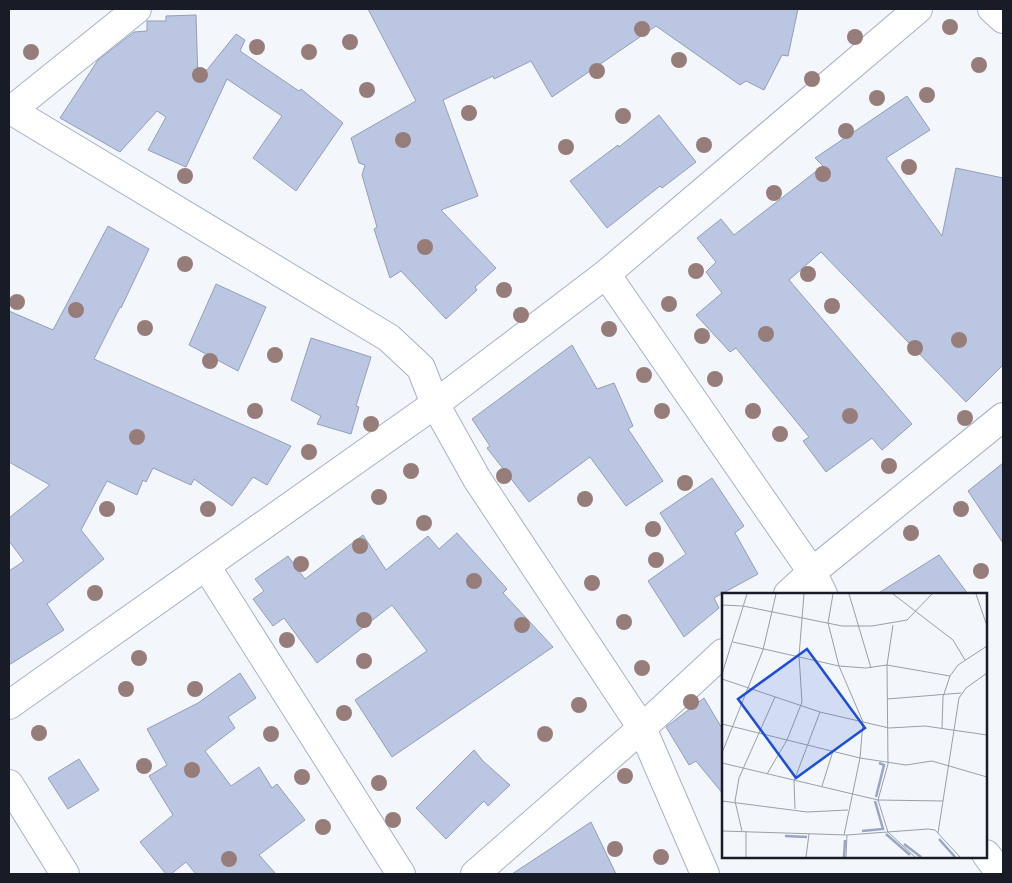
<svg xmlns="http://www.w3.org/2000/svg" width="1012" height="883" font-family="'Varela Round',sans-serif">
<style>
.building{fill:#bbc7e2;stroke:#929fb8}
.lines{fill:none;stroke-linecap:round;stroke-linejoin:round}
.minor-casing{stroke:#a5b1cb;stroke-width:30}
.minor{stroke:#fff;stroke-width:28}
.tree{fill:#977d7a}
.inset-river{fill:none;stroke:#98a6c5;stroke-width:2.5}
.inset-road{fill:none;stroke:#9b9fa6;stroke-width:1}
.view{fill:#1d4ed8;fill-opacity:0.15;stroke:#1d4ed8;stroke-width:2.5}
.inset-edge{fill:none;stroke:#181c26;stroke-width:2.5}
</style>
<rect width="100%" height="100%" fill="#f3f6fb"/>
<!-- building -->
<g class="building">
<polygon points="368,9 798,9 788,56 782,55 764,90 746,81 740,85 656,26 552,97 531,61 494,79 493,76 443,100 478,196 441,210 496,268 475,287 477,290 446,319 401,271 390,278 374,229 377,227 362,175 365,165 359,163 351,138 416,101"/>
<polygon points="196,15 198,81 236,34 245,40 240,51 299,91 301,89 343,123 296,191 253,158 282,116 227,79 186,167 148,150 166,117 157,111 120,152 60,118 98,60 134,32 147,31 147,21 166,21 166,16"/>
<polygon points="907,96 930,130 886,158 942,236 956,168 1003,178 1003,365 966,402 821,252 789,280 912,424 882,450 872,438 826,472 803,441 809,437 736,348 730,352 696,315 722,293 706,272 716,262 697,238 721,219 734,235 823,166 815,158"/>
<polygon points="659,115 696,162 662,188 660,186 607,228 570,181 618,145 619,147"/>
<polygon points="108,226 149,249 121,308 120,307 94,359 291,446 267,485 253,477 232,506 194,479 191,485 153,468 146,482 143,480 137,495 107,481 81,530 104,559 47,604 64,630 9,665 9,571 24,561 9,541 9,518 50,485 9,462 9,311 53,330"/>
<polygon points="216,284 266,307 238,371 189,345"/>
<polygon points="311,338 371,357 356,406 359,407 351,434 317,424 321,416 291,400"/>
<polygon points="572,345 597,389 614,383 633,426 628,429 663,481 626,506 590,457 529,502 487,448 490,446 472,419"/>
<polygon points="1003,463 1003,543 968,491"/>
<polygon points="712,478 744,526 735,533 758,574 714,598 719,608 684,637 648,581 686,554 660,513"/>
<polygon points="457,533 507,589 503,593 553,647 392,757 355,700 427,651 392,605 317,663 284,618 273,626 253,599 264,591 255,579 288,556 305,579 363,535 386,570 428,536 439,549"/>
<polygon points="939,555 968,594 877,594"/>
<polygon points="240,673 256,698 228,717 235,728 205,751 231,786 259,767 272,788 277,784 305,820 259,855 276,874 196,874 186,862 171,874 166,874 140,842 173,815 149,776 167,765 147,729 198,703"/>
<polygon points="704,698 723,730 723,794 696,761 689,765 666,727"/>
<polygon points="474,750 483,761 510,785 488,806 484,801 446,839 416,808"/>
<polygon points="79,759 99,790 68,809 48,778"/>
<polygon points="591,822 616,874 512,874"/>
</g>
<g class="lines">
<defs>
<g id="minor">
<polyline points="992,9 1003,19"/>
<polyline points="9,109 389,338 421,368 435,404 477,479 642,728 705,874"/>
<polyline points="9,112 137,9"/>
<polyline points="606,274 812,572 823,594"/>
<polyline points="206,566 401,874"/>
<polyline points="788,594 812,572 1003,417"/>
<polyline points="9,705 435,404 606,274 918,9"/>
<polyline points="9,784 65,874"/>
<polyline points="986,854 1001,874"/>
<polyline points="475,874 642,728 723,653"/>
</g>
</defs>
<!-- minor casing -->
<use href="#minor" class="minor-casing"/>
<!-- minor -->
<use href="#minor" class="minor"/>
</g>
<!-- trees -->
<g class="tree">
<circle cx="950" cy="27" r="8"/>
<circle cx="642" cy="29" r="8"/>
<circle cx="855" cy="37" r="8"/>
<circle cx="350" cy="42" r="8"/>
<circle cx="257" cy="47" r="8"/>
<circle cx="31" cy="52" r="8"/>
<circle cx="309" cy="52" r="8"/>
<circle cx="679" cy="60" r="8"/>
<circle cx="979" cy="65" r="8"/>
<circle cx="597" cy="71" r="8"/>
<circle cx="200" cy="75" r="8"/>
<circle cx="812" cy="79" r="8"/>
<circle cx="367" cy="90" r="8"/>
<circle cx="927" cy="95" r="8"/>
<circle cx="877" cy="98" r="8"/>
<circle cx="469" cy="113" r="8"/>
<circle cx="623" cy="116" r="8"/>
<circle cx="846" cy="131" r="8"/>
<circle cx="403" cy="140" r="8"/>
<circle cx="704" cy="145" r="8"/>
<circle cx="566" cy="147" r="8"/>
<circle cx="909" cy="167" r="8"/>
<circle cx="823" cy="174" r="8"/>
<circle cx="185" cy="176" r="8"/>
<circle cx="774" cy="193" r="8"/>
<circle cx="425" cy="247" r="8"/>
<circle cx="185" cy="264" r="8"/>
<circle cx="696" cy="271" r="8"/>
<circle cx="808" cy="274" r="8"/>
<circle cx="504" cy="290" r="8"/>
<circle cx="17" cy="302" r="8"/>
<circle cx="669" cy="304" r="8"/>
<circle cx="832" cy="306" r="8"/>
<circle cx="76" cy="310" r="8"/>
<circle cx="521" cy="315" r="8"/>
<circle cx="145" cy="328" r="8"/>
<circle cx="609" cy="329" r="8"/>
<circle cx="766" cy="334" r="8"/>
<circle cx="702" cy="336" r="8"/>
<circle cx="959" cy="340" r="8"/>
<circle cx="915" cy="348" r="8"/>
<circle cx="275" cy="355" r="8"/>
<circle cx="210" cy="361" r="8"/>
<circle cx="644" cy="375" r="8"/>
<circle cx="715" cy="379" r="8"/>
<circle cx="255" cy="411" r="8"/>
<circle cx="662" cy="411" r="8"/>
<circle cx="753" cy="411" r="8"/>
<circle cx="850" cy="416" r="8"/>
<circle cx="965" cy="418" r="8"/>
<circle cx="371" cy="424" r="8"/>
<circle cx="780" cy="434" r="8"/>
<circle cx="137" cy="437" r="8"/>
<circle cx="309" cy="452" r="8"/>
<circle cx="889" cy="466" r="8"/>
<circle cx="411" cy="471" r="8"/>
<circle cx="504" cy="476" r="8"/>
<circle cx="685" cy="483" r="8"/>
<circle cx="379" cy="497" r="8"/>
<circle cx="585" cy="499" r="8"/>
<circle cx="107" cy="509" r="8"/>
<circle cx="208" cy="509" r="8"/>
<circle cx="961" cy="509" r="8"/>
<circle cx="424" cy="523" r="8"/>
<circle cx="653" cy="529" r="8"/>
<circle cx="911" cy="533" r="8"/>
<circle cx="360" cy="546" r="8"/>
<circle cx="656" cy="560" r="8"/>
<circle cx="301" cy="564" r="8"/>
<circle cx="981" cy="571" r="8"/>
<circle cx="474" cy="581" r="8"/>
<circle cx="592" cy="583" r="8"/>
<circle cx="95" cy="593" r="8"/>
<circle cx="364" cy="620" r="8"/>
<circle cx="624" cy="622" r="8"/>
<circle cx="522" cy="625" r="8"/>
<circle cx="287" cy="640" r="8"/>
<circle cx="139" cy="658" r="8"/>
<circle cx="364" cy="661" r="8"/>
<circle cx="642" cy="668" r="8"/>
<circle cx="126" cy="689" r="8"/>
<circle cx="195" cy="689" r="8"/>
<circle cx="691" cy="702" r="8"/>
<circle cx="579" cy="705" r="8"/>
<circle cx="344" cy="713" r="8"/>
<circle cx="39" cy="733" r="8"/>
<circle cx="271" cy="734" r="8"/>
<circle cx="545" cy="734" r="8"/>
<circle cx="144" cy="766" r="8"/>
<circle cx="192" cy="770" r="8"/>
<circle cx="625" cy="776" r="8"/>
<circle cx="302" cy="777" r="8"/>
<circle cx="379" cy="783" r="8"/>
<circle cx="393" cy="820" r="8"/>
<circle cx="323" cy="827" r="8"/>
<circle cx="615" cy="849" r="8"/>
<circle cx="661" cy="857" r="8"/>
<circle cx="229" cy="859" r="8"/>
</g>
<!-- overview -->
<g transform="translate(722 593)">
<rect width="265" height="265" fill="#f3f6fb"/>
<path class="inset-river" d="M154,204l8,-32 -5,-2M140,238l21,-2 -8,-28M164,241l24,21M63,243l22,1M217,246l16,18M182,251l17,13M122,264l1,-17"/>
<path class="inset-road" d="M111,1l-5,29 11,43 24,56 -3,36 -16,77M127,1l22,74M171,1l60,46 12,20M254,1l11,32M0,12l21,1 99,20h30l35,-6 25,-26M171,32l-6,40 1,99 -10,36 10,32 27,25M11,49l106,24 27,2 21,-3 63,11M0,81l25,-80M0,86l98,33 69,16 36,-2 62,9M165,106l74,-6M0,131l138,34 46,7 26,-4 55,16M220,135l1,-31 7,-21 8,-11 29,-19M0,160l41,-103 13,-56M0,170l156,37 65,1M45,181l20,-34 15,-38 -3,-46 5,-62M100,193l11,-35M0,208l85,11 41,-2M73,216l-1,-28 26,-69M0,238l125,4 81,-6 7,1 25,27M20,238l-7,-30 4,-23 36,-81M24,238v26M216,240l21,-135 7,-10 21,-15M84,264l3,-23M124,264l1,-22"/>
<path class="view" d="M85,56l58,79 -69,50 -58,-79z"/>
<rect width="265" height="265" class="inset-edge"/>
</g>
<!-- border -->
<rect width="1012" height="883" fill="none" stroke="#181c26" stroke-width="20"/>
</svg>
